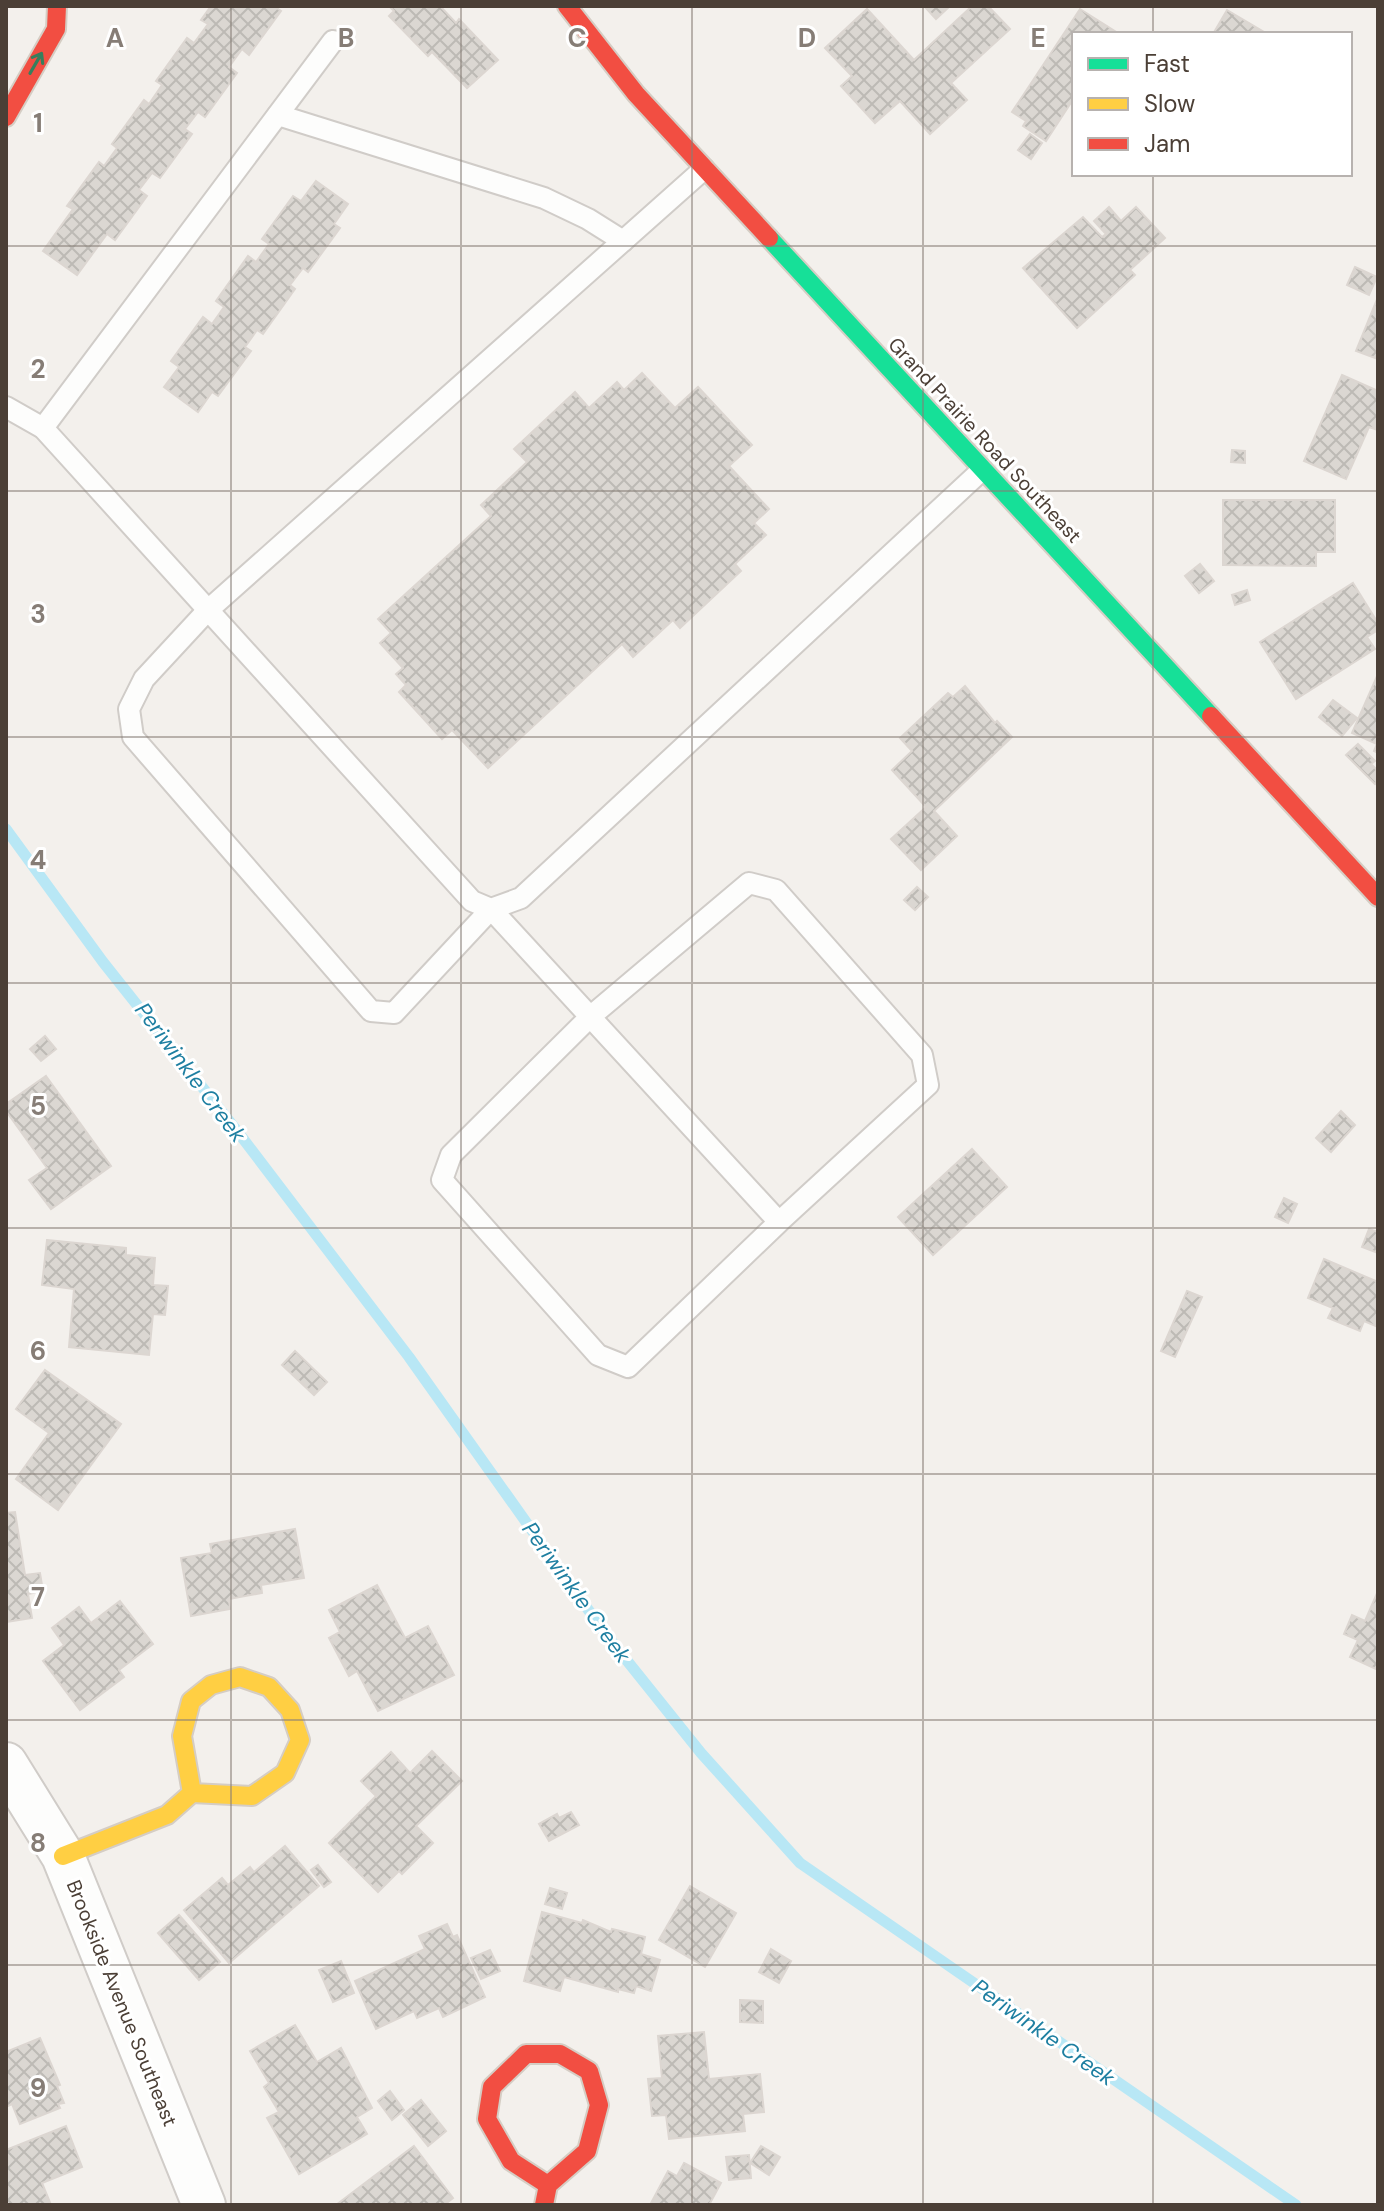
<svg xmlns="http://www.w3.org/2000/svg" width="1384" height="2211" font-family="'DM Sans',sans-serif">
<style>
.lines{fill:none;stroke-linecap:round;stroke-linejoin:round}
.stream{stroke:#b8e7f5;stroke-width:11}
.building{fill:url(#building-cross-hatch);stroke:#dcd6d1;stroke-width:2}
.lane-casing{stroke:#d0ccc8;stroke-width:24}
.street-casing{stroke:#d0ccc8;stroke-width:46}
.fast-casing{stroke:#d5cdc4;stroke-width:22}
.slow-casing{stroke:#d5cdc4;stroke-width:22}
.jam-casing{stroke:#d5cdc4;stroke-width:22}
.lane{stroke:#fdfdfc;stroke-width:20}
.street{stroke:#fdfdfc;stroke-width:42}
.fast{stroke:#16e098;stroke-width:18}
.slow{stroke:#ffcf43;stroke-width:18}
.jam{stroke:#f24e42;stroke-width:18}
.oneway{stroke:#367f5d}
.grid{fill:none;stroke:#867d76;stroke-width:2;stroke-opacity:0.55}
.labels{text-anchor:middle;stroke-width:6;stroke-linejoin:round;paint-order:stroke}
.street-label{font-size:20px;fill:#4b3f36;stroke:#fff}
.water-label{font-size:22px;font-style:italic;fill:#1e7fa1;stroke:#fff}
.grid-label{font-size:26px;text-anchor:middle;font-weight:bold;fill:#867d76;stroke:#fff;stroke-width:6;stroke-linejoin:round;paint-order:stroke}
</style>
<defs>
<pattern id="building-cross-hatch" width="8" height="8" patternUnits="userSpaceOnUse" patternTransform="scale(2)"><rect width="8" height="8" fill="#dbd7d2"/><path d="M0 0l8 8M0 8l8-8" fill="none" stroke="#bdbab5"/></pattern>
</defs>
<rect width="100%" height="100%" fill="#f3f0ec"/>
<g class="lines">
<!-- stream -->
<polyline class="stream" points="6,829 103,962 241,1136 409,1357 604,1632 701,1753 800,1863 1296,2205"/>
</g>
<!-- building -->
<g class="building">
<polygon points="211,6 274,6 281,11 249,55 242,49 229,67 237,73 205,117 198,112 185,129 192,134 160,178 152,173 139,190 147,196 115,240 107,234 77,275 43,251 73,209 67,206 99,162 104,166 117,148 112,144 144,100 149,104 162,85 156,81 187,38 194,43 208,24 201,20"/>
<polygon points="389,6 440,6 456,23 459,19 498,60 467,88 432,52 428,56 389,16 394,11"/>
<polygon points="924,6 950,6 936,19"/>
<polygon points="972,6 988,6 1010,29 951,83 967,100 930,134 900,101 875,123 841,86 852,76 825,48 867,9 914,60"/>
<polygon points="1080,9 1118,33 1074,34 1074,98 1046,141 1023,126 1026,121 1012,112"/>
<polygon points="1227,10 1264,32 1262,34 1213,34"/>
<polygon points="1030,134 1042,143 1031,159 1018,150"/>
<polygon points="316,181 348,204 334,224 340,228 308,272 303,268 290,285 295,289 263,334 257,330 245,347 251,351 218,396 212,392 198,412 164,387 179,367 171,361 203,317 212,324 224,307 216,301 248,256 256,262 269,244 262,239 293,196 301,201"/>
<polygon points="1109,207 1121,221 1136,207 1165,238 1130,270 1135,275 1077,328 1023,268 1083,217 1102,237 1106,234 1094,221"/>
<polygon points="1355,267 1377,277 1369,295 1347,285"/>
<polygon points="1378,297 1378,359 1356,351"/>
<polygon points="642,373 675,408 698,387 752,445 729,466 769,509 754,523 766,535 735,564 741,571 680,628 673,620 633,657 622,644 488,768 452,730 442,739 399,692 406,685 396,674 403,668 380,643 391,633 378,619 491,516 481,505 527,462 514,449 575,392 589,408 617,382 624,390"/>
<polygon points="1342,375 1378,391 1378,430 1369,427 1346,479 1304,461"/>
<polygon points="1232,450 1245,451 1245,463 1231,462"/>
<polygon points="1223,500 1335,500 1335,552 1316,552 1316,566 1223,565"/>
<polygon points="1200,564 1214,581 1199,593 1185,576"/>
<polygon points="1353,583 1378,623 1378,630 1367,637 1375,649 1296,699 1260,642"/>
<polygon points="1247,590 1250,600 1235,605 1232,595"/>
<polygon points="1378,674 1378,753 1374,751 1377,744 1352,733"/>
<polygon points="965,686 995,723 997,721 1012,737 934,811 957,836 921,870 891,839 926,807 892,770 912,751 900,738 948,693 953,697"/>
<polygon points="1333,700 1357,718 1342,736 1319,717"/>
<polygon points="1358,744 1375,761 1371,764 1378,771 1378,781 1375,784 1346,755"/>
<polygon points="917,887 928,897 915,910 904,900"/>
<polygon points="45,1036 56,1049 41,1061 30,1049"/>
<polygon points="46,1076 111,1166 51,1209 29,1180 47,1168 6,1111 6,1104"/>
<polygon points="1341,1111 1355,1125 1331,1152 1316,1138"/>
<polygon points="972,1149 1007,1187 933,1255 898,1217"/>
<polygon points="1284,1198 1297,1204 1288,1223 1275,1217"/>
<polygon points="1369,1229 1378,1232 1378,1253 1362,1247"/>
<polygon points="47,1240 126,1248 126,1255 155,1258 153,1285 168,1286 165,1315 153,1314 149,1355 69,1347 74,1289 42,1285"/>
<polygon points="1324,1259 1378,1282 1378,1327 1364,1321 1360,1331 1328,1318 1333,1308 1308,1298"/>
<polygon points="1187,1291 1202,1297 1175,1357 1161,1351"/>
<polygon points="295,1351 327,1382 314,1395 282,1365"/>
<polygon points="45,1370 121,1424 58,1510 16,1479 49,1433 16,1409"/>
<polygon points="15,1512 25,1575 40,1573 43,1591 28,1594 32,1618 6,1622 6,1513"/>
<polygon points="295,1529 304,1578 261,1585 262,1593 229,1599 230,1609 191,1616 181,1558 212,1553 210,1544"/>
<polygon points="377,1585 405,1638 428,1626 454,1675 378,1711 357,1671 349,1676 329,1638 340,1632 329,1610"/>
<polygon points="1378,1591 1378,1670 1350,1657 1358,1640 1344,1634 1352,1615 1365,1621"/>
<polygon points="120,1601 153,1644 119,1670 124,1677 80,1710 43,1661 64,1645 52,1628 79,1607 91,1623"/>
<polygon points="432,1751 462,1781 416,1826 433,1843 402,1874 399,1871 378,1892 329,1843 376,1796 361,1781 391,1752 410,1773"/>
<polygon points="571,1812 579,1825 549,1841 539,1824 557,1814 559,1818"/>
<polygon points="285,1846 319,1886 229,1963 184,1910 222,1878 228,1885 250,1867 254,1872"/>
<polygon points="318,1865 331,1882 324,1887 311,1870"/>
<polygon points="690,1886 736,1913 705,1967 659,1940"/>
<polygon points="550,1888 567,1893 562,1909 545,1904"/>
<polygon points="542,1912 582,1923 583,1920 611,1932 612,1929 645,1937 641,1954 660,1960 651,1991 636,1986 634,1993 618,1989 618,1992 564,1977 560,1991 524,1981"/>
<polygon points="179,1915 220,1962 199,1980 158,1933"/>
<polygon points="447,1924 453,1937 457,1935 485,1997 443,2017 439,2008 417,2018 414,2011 376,2029 355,1981 425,1949 419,1936"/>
<polygon points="771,1949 791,1961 779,1983 759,1972"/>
<polygon points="490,1950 500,1971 481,1979 471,1958"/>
<polygon points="341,1961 354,1993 333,2002 319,1970"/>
<polygon points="740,2000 763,2001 763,2023 740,2022"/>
<polygon points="295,2025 317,2062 341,2048 372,2108 357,2117 367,2134 299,2174 267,2118 279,2112 264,2087 269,2083 250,2051"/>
<polygon points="704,2032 709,2079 760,2074 764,2112 743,2114 745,2131 669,2139 666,2115 652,2116 648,2079 662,2078 658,2036"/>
<polygon points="40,2038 60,2085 57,2086 64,2103 58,2104 60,2108 20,2124 12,2104 6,2107 6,2052"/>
<polygon points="390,2091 404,2110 392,2120 378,2101"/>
<polygon points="421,2100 446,2131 428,2146 403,2115"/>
<polygon points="66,2126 82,2167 42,2183 51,2205 6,2205 6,2150"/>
<polygon points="414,2146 453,2198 444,2205 336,2205"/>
<polygon points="761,2146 780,2157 769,2175 750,2163"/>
<polygon points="749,2155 751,2178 729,2180 726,2157"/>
<polygon points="684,2163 721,2183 709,2205 650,2205 668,2171 677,2176"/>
</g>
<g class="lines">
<defs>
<g id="lane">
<polyline points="278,115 544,198 588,219 623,241"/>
<polyline points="704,169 207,611 144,679 129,709 133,737 371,1011 394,1013 491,909 779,1222 928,1085 922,1055 776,890 749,883 590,1017 451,1155 442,1180 598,1355 628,1367 779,1222"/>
<polyline points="6,407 43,428 472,901 491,909 521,898 982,470"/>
<polyline points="43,428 333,41"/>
</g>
<polyline id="street" points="6,1764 63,1856 204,2205"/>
<polyline id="fast" points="769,238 1211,716"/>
<polyline id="slow" points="63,1856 167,1815 192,1793 252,1796 285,1773 300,1740 290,1710 269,1687 240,1677 211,1685 191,1701 182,1736 192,1793"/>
<g id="jam">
<polyline points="567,6 636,94 769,238"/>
<polyline points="6,117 56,29 57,6"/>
<polyline points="1211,716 1378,897"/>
<polyline points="544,2205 548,2185 587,2151 599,2105 589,2071 560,2054 526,2054 492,2087 487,2119 511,2161 548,2185"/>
</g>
</defs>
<!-- lane casing -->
<use href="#lane" class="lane-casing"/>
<!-- street casing -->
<use href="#street" class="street-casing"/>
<!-- fast casing -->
<use href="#fast" class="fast-casing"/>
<!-- slow casing -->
<use href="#slow" class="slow-casing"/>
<!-- jam casing -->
<use href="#jam" class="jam-casing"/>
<!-- lane -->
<use href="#lane" class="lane"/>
<!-- street -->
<use href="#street" class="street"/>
<!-- fast -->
<use href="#fast" class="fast"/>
<!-- slow -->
<use href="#slow" class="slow"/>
<!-- jam -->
<use href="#jam" class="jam"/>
</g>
<!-- one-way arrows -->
<defs><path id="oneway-shaft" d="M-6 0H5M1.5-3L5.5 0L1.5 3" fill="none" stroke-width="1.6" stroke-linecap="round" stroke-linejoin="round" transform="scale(2)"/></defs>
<use class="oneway" href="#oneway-shaft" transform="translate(36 63) rotate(-60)"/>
<!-- grid -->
<path class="grid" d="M231,6v2199M461,6v2199M692,6v2199M923,6v2199M1153,6v28M1153,174v2031M6,246h1372M6,491h1372M6,737h1372M6,983h1372M6,1228h1372M6,1474h1372M6,1720h1372M6,1965h1372"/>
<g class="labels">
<!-- street labels -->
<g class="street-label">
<text transform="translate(985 440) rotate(47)" y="7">Grand Prairie Road Southeast</text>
<text transform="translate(122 2003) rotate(68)" y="7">Brookside Avenue Southeast</text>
</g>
<!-- water labels -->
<g class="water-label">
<text transform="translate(191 1072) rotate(53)" y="8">Periwinkle Creek</text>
<text transform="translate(577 1592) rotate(54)" y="8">Periwinkle Creek</text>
<text transform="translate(1044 2032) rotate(35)" y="8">Periwinkle Creek</text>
</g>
</g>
<g class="grid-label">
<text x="115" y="47">A</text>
<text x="346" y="47">B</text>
<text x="577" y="47">C</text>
<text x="807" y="47">D</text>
<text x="1038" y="47">E</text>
<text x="38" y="132">1</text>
<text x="38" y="378">2</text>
<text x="38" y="623">3</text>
<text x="38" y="869">4</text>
<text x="38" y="1115">5</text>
<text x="38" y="1360">6</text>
<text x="38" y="1606">7</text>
<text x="38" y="1852">8</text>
<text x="38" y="2097">9</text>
</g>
<!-- border -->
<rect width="1384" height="2211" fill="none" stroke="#4b3f36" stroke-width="16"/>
<!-- legend -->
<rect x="1072" y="32" width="280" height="144" fill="#ffffff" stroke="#b7b2af" stroke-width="2"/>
<rect x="1088" y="58" width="40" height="12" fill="#16e098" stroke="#b7b2af" stroke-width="2"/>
<text x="1144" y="72" font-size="24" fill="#4b3f36">Fast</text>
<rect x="1088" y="98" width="40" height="12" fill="#ffcf43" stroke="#b7b2af" stroke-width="2"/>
<text x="1144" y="112" font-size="24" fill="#4b3f36">Slow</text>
<rect x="1088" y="138" width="40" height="12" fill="#f24e42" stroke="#b7b2af" stroke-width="2"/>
<text x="1144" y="152" font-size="24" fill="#4b3f36">Jam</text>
</svg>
